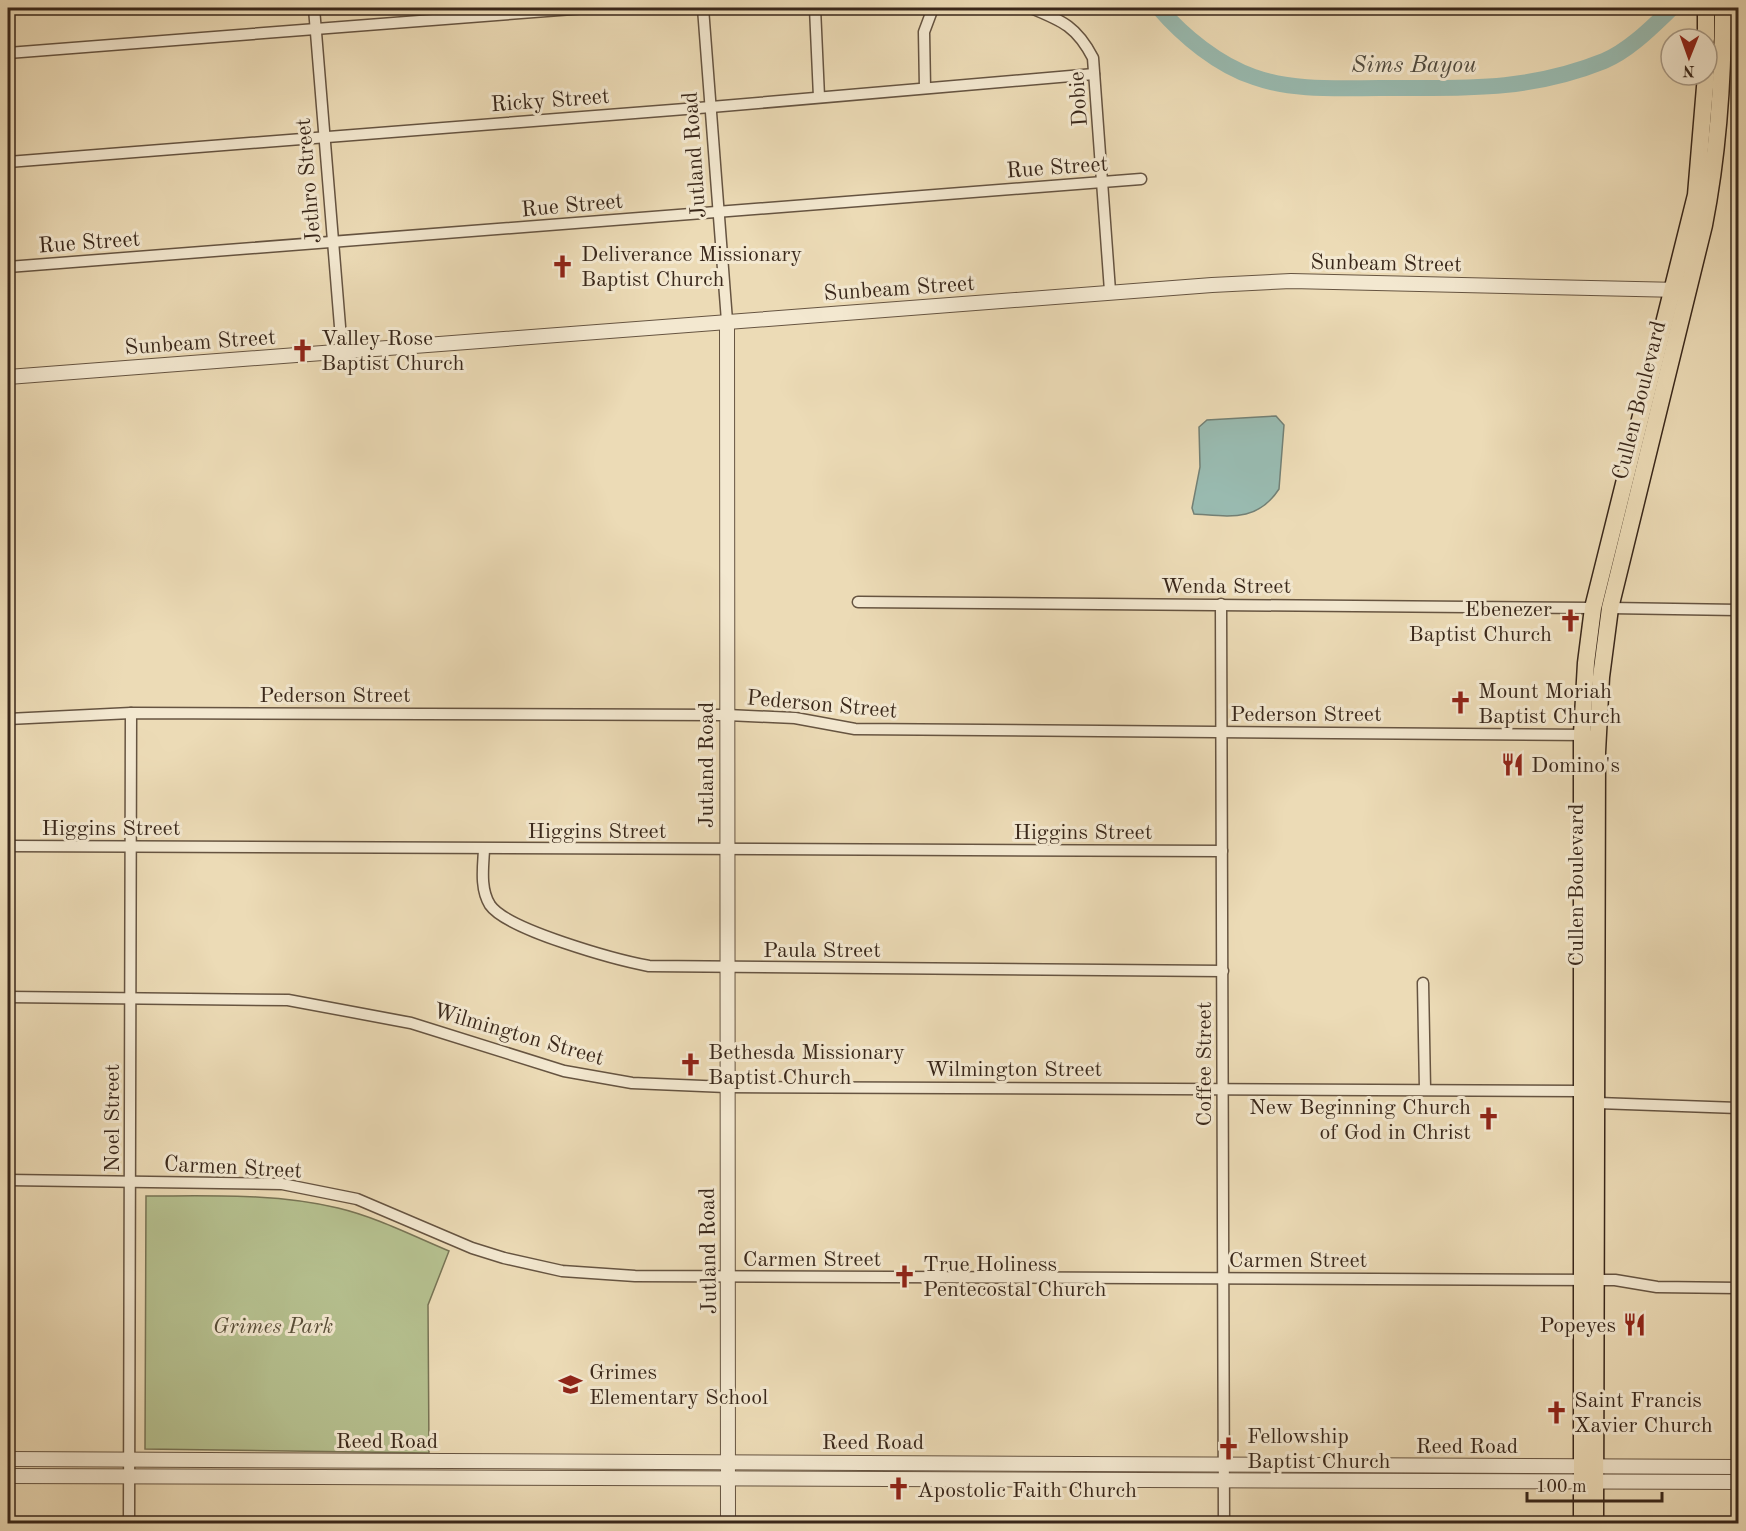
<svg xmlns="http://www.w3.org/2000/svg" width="1746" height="1531" font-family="'Old Standard TT',serif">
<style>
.green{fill:#b6c190;stroke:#787455;stroke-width:1.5}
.water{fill:#99bbb1;stroke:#738075;stroke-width:1.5}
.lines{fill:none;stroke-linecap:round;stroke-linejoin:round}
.river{stroke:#99bbb1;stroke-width:16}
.minor-casing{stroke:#665441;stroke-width:13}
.tertiary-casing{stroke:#665441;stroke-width:16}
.primary-casing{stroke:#39271a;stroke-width:19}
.minor{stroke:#f3e8d0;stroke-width:10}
.tertiary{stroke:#f3e8d0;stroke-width:14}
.primary{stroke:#ecdbb6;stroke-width:16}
.labels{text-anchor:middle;stroke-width:6;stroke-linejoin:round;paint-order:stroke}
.street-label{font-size:22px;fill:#39271a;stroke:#f3e8d0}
.poi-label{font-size:22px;fill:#39271a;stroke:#f3e8d0;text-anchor:start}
.park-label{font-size:22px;font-style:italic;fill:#584e38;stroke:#f3e8d0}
.water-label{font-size:24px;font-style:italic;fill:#514c40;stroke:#f3e8d0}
</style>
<rect width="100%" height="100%" fill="#ecdbb6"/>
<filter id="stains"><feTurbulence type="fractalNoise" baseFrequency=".00333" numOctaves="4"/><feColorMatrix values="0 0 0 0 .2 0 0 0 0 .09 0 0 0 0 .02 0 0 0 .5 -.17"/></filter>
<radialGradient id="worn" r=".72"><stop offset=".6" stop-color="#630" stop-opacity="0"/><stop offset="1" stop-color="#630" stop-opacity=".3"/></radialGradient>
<!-- green -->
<path class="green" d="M146,1196c63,0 130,-3 192,12 38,9 75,28 111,43l-21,54 1,148 -284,-4z"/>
<!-- water -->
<path class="water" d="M1276,416l8,9 -5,64c-22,34 -51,27 -85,25l-2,-6 8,-41 -1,-40 8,-7z"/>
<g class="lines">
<!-- river -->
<path class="river" d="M1159,8c24,28 59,57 95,69 39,14 85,11 126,11 81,0 147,4 224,-27 26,-11 49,-35 68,-53"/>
<defs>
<g id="minor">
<polyline points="314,8 342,351"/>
<polyline points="703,8 727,321"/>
<polyline points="815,8 819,97"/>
<path d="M1031,8c32,13 46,19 62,50l17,233"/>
<polyline points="8,53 586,8"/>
<polyline points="925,88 924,32 933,8"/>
<polyline points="8,162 711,107 1094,74"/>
<polyline points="8,267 1141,179"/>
<polyline points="858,602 1593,608"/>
<polyline points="1221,604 1224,1524"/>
<polyline points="1610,608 1738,610"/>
<polyline points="8,719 131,713 727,715 795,718 855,729 1588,735"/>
<polyline points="8,846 1222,851"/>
<path d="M484,850c-1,18 -4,39 6,55 17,25 127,55 159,61l574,5"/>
<polyline points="1423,983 1425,1089"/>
<polyline points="8,997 288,1000 411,1023 564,1071 632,1083 726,1087 1581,1091 1598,1103 1738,1108"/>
<polyline points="8,1180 282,1184 357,1199 472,1248 504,1258 562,1271 635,1276 1615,1280 1657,1287 1738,1288"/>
<polyline points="129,1524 131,713"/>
</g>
<g id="tertiary">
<polyline points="727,321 728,1524"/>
<polyline points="8,377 1212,285 1291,281 1680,290"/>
<polyline points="8,1459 1738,1467"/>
<polyline points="8,1476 1738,1482"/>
</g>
<g id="primary">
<polyline points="1706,8 1706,39"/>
<polyline points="1582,1524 1582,734 1586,663 1593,608 1696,195 1706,75"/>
<path d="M1595,1524l2,-772 4,-75 9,-69 94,-383c14,-72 19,-144 19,-217"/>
</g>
</defs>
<!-- minor casing -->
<use href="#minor" class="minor-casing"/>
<!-- tertiary casing -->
<use href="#tertiary" class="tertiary-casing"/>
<!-- primary casing -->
<use href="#primary" class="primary-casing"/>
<!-- minor -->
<use href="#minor" class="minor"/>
<!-- tertiary -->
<use href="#tertiary" class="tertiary"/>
<!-- primary -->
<use href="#primary" class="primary"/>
</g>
<!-- icons -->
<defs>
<symbol id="church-bare" viewBox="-9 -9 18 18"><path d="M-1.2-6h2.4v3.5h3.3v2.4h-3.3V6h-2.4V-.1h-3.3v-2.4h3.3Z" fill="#8f2418" stroke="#f3e8d0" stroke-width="2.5" paint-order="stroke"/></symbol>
<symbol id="restaurant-bare" viewBox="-9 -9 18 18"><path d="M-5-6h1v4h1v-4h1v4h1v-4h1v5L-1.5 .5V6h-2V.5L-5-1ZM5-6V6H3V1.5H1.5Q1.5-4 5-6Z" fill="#8f2418" stroke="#f3e8d0" stroke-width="2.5" paint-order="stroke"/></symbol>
<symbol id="school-bare" viewBox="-9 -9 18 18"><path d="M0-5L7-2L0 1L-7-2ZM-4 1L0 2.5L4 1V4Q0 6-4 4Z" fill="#8f2418" stroke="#f3e8d0" stroke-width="2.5" paint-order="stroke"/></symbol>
</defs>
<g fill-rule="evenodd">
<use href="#church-bare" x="546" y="250" width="33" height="33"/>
<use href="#church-bare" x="286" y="334" width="33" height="33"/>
<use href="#church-bare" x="1554" y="604" width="33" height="33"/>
<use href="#church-bare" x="1444" y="686" width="33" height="33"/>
<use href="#restaurant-bare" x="1496" y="748" width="33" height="33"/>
<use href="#church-bare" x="674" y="1048" width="33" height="33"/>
<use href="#church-bare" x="1472" y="1102" width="33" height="33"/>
<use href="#church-bare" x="888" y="1260" width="33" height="33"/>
<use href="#restaurant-bare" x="1618" y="1308" width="33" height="33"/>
<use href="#school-bare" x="554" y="1368" width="33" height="33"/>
<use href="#church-bare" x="1540" y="1396" width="33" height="33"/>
<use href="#church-bare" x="1212" y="1432" width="33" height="33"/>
<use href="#church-bare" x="882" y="1472" width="33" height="33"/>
</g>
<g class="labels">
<!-- street labels -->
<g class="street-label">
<text transform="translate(550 99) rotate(-4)" y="8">Ricky Street</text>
<text transform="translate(1077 99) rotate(-94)" y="8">Dobie</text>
<text transform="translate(693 155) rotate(-94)" y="8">Jutland Road</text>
<text transform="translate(1057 166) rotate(-4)" y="8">Rue Street</text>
<text transform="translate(307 181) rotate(-95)" y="8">Jethro Street</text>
<text transform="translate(572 204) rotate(-5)" y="8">Rue Street</text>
<text transform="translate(89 241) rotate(-4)" y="8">Rue Street</text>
<text transform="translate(1386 262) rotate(1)" y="8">Sunbeam Street</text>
<text transform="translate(899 287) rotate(-4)" y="8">Sunbeam Street</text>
<text transform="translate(200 341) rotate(-4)" y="8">Sunbeam Street</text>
<text transform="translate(1638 400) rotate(-76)" y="8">Cullen Boulevard</text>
<text x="1226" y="593">Wenda Street</text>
<text x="335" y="702">Pederson Street</text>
<text transform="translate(822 703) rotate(5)" y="8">Pederson Street</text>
<text x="1306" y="721">Pederson Street</text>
<text transform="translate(705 765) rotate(-90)" y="8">Jutland Road</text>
<text x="111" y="835">Higgins Street</text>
<text x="597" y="838">Higgins Street</text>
<text x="1083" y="839">Higgins Street</text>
<text transform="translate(1575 885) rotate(-90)" y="8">Cullen Boulevard</text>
<text x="822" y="957">Paula Street</text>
<text transform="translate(519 1033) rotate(16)" y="8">Wilmington Street</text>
<text transform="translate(1203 1064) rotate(-90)" y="8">Coffee Street</text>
<text x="1014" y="1076">Wilmington Street</text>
<text transform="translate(111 1118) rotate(-90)" y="8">Noel Street</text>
<text transform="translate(233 1166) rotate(3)" y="8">Carmen Street</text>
<text transform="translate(707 1251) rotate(-91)" y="8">Jutland Road</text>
<text x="812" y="1266">Carmen Street</text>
<text x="1298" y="1267">Carmen Street</text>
<text x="387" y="1448">Reed Road</text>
<text x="873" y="1449">Reed Road</text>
<text x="1467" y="1453">Reed Road</text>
</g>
<!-- poi labels -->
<g class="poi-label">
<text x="581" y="261">Deliverance Missionary<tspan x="581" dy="25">Baptist Church</tspan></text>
<text x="321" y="345">Valley Rose<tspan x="321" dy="25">Baptist Church</tspan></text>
<text x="1552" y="616" text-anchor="end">Ebenezer<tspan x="1552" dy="25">Baptist Church</tspan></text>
<text x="1478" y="698">Mount Moriah<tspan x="1478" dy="25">Baptist Church</tspan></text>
<text x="1531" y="772">Domino's</text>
<text x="708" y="1059">Bethesda Missionary<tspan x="708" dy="25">Baptist Church</tspan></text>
<text x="1471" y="1114" text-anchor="end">New Beginning Church<tspan x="1471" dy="25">of God in Christ</tspan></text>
<text x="923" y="1271">True Holiness<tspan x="923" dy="25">Pentecostal Church</tspan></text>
<text x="1616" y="1332" text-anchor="end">Popeyes</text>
<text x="589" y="1379">Grimes<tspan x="589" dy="25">Elementary School</tspan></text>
<text x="1574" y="1407">Saint Francis<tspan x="1574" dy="25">Xavier Church</tspan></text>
<text x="1247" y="1443">Fellowship<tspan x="1247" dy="25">Baptist Church</tspan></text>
<text x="917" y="1497">Apostolic Faith Church</text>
</g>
<!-- park labels -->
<g class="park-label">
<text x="273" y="1333">Grimes Park</text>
</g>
<!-- water labels -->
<g class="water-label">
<text x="1414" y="72">Sims Bayou</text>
</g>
</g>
<!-- margin -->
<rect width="1746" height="1531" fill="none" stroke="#ecdbb6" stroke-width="30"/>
<rect x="9" y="9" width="1728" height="1513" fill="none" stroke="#39271a" stroke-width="3"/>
<rect x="15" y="15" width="1716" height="1501" fill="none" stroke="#39271a" stroke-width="1.5"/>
<!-- north arrow -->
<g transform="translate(1689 57) rotate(181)"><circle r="28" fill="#f3e8d0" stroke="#a99b87" stroke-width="1.5"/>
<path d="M0-4.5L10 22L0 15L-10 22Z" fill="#8f2418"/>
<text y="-9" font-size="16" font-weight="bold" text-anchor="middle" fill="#39271a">N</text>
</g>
<!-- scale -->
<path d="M1527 1492v9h135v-9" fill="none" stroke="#39271a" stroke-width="3"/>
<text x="1536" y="1492" font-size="18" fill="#39271a" stroke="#f3e8d0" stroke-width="4.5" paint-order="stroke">100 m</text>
<rect width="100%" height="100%" filter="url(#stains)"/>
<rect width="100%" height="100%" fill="url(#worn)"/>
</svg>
